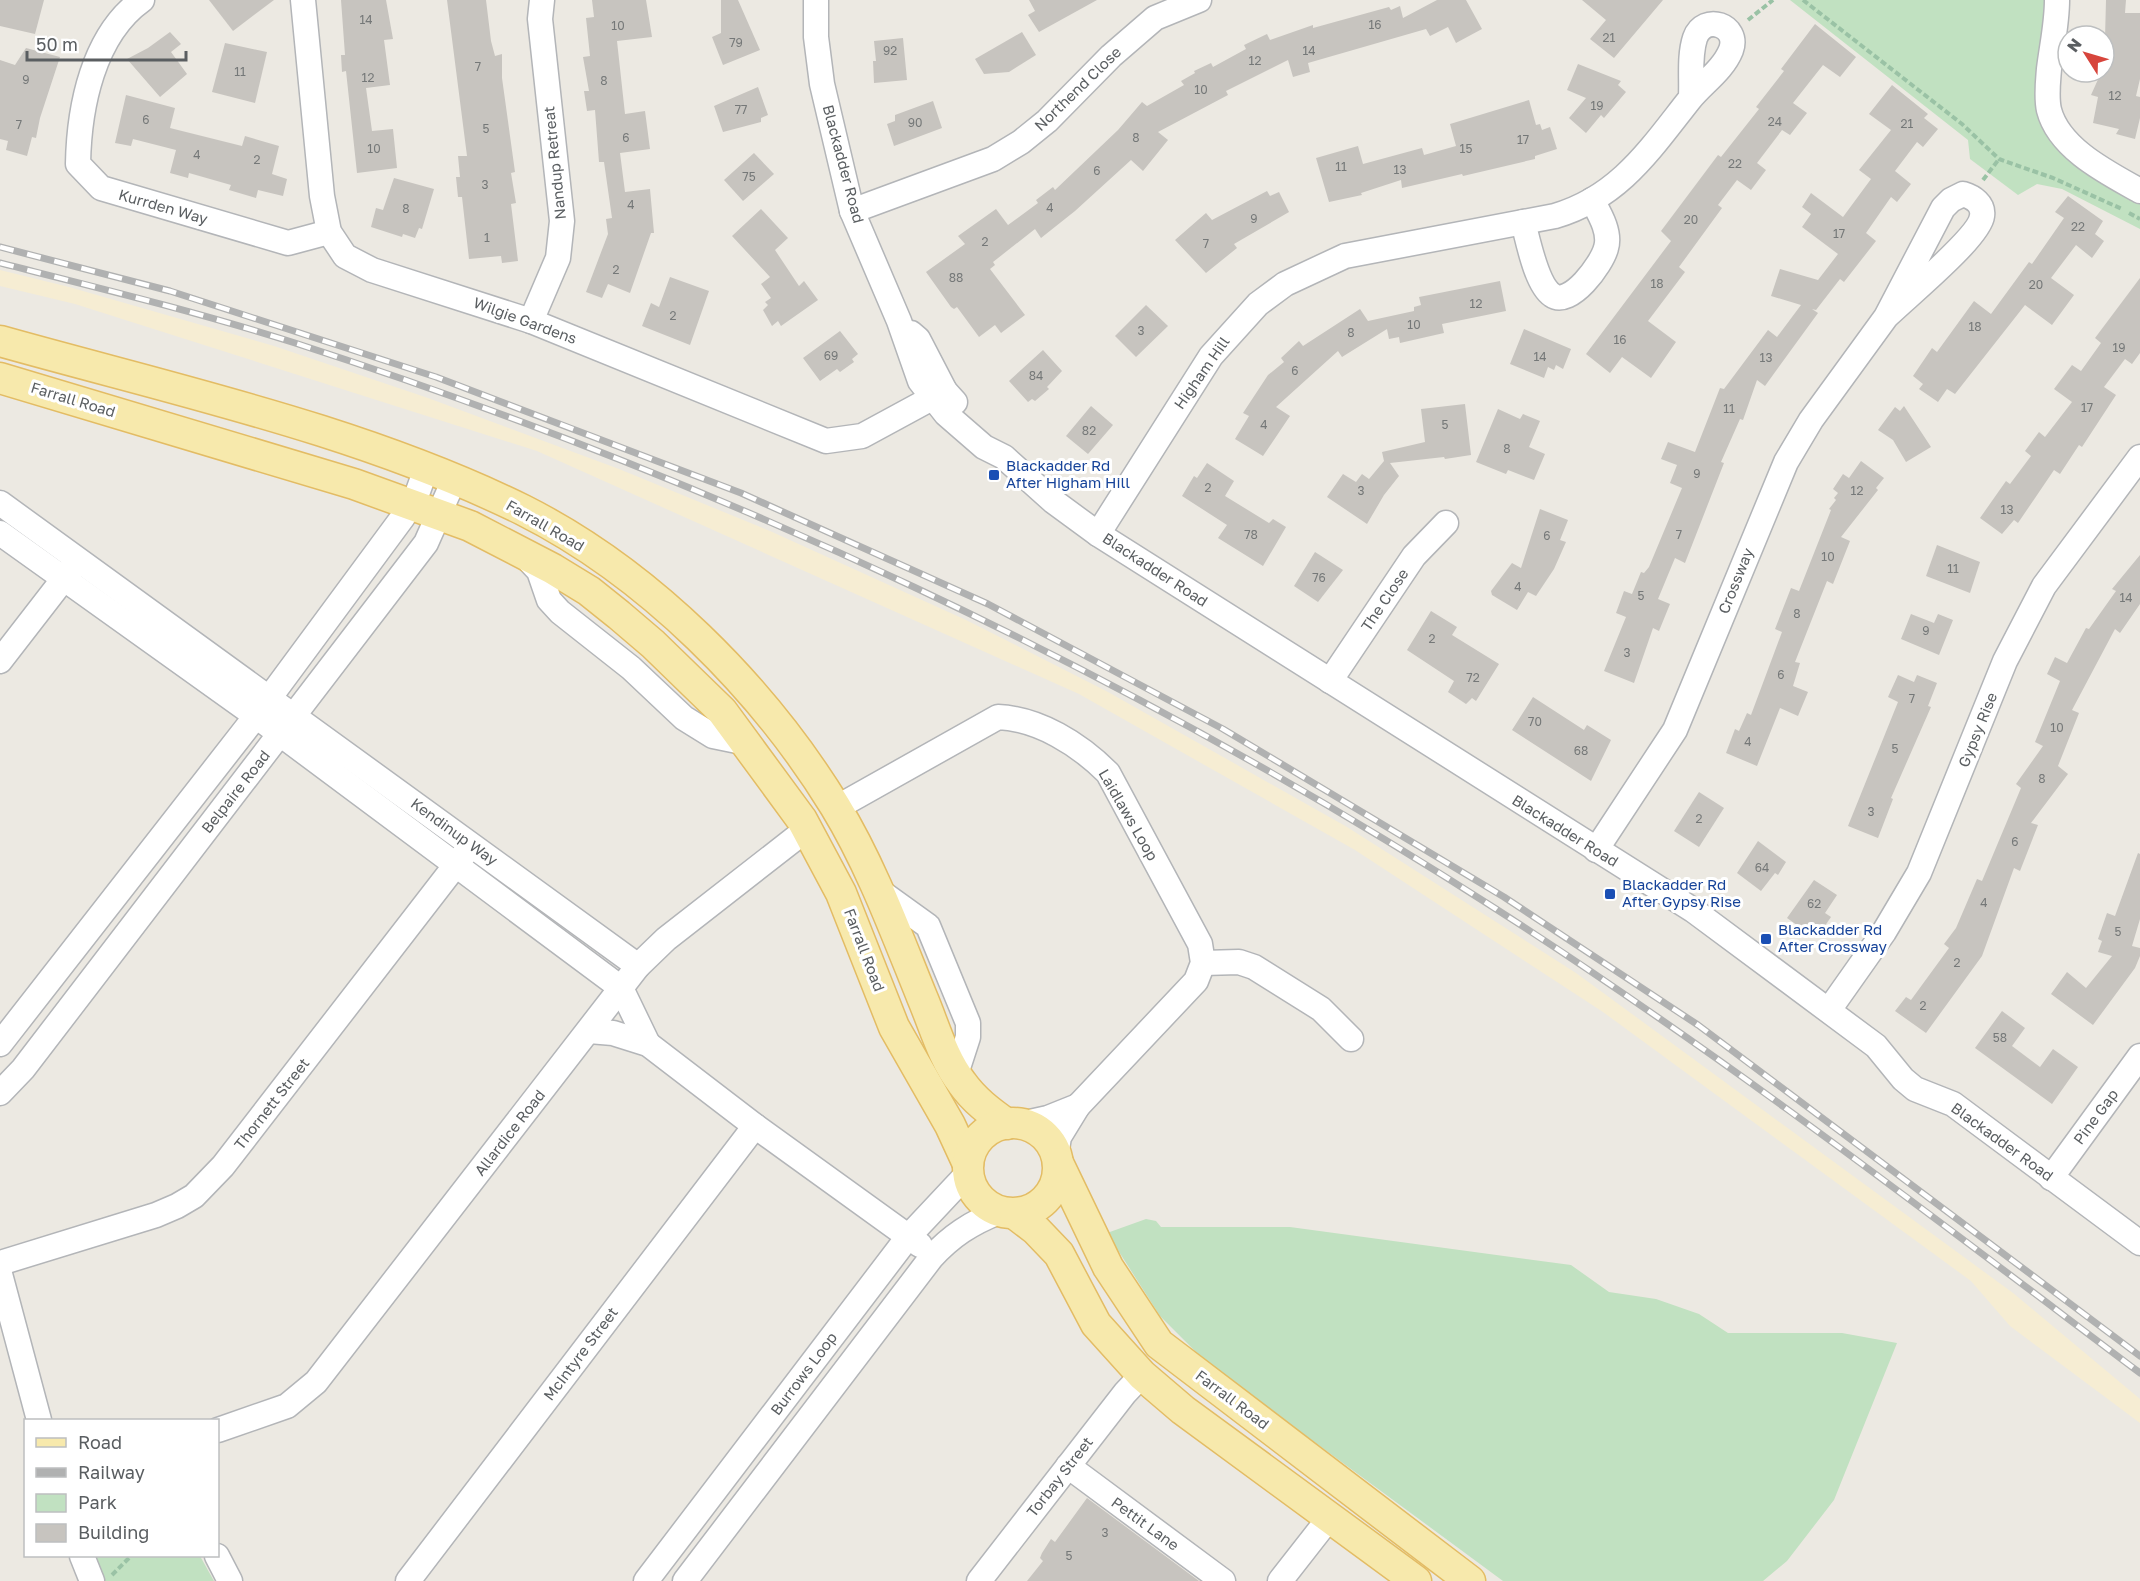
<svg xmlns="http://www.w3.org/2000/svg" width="2140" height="1581" font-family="'Golos Text',sans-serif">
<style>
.green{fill:#c1e1c1}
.sand{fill:#f6edd3}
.building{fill:#c7c4bf}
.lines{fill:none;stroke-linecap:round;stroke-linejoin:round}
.minor-casing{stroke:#b3b5b8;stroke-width:27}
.major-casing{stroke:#e3bc64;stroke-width:33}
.path{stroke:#9ac2a5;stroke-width:4;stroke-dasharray:6 3;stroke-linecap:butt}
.minor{stroke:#fff;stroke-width:24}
.major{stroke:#f7e9ac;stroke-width:30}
.rail-casing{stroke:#b0b1b1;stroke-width:7}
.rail{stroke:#fff;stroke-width:4.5;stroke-dasharray:14;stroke-linecap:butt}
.transit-dot{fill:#1a4fb4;stroke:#fff;stroke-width:2}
.labels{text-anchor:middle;stroke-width:6;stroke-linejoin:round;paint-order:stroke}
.number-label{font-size:12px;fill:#757878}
.street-label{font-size:15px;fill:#5a5e61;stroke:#fff}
.transit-label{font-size:15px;fill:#164399;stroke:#fff;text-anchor:start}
</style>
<rect width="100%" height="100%" fill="#ece9e2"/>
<!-- green -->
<g class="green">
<polygon points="1790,0 2045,0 2040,117 2054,145 2067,156 2099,180 2140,204 2140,229 2062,189 2037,184 2018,195 1970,159 1968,140"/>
<polygon points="1146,1219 1156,1221 1161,1227 1290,1227 1571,1265 1609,1292 1656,1299 1699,1314 1728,1333 1842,1333 1897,1343 1834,1500 1787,1561 1763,1581 1503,1581 1206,1362 1160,1316 1107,1233"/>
<polygon points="90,1556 200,1556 214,1581 99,1581"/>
</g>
<!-- sand -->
<polygon class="sand" points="0,270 69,287 274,346 428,398 619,469 770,531 966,620 1108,692 1347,827 1576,973 2013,1293 2140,1399 2140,1423 2010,1326 1971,1281 1603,1012 1355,850 1079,694 537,451 75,304 0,286"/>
<!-- building -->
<g class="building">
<polygon points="0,0 44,0 35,34 0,26"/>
<polygon points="209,0 274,0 233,31"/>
<polygon points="341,0 386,0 393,39 384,40 390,85 366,88 372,131 393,129 397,168 357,173 346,71 342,72 341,55 345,55"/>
<polygon points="447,0 486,0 491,41 495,56 502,54 502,78 515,172 511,173 516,203 511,204 518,261 502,263 501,256 469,259 462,197 458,197 456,177 460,177 458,156 467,156"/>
<polygon points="592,0 646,0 652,37 617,41 625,114 645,111 650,149 620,153 625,192 650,189 654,233 651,233 630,293 608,284 602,298 586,292 608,234 606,219 612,218 604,162 599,162 595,110 587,111 584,91 589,91 583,57 590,56 586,18 594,17"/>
<polygon points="721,0 738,0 760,50 723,65 712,37 721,33"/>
<polygon points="1029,0 1097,0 1039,32 1028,15 1035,11"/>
<polygon points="1437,0 1466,0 1482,29 1456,43 1448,27 1430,36 1426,29 1308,63 1310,72 1293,77 1288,60 1226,91 1228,95 1158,132 1168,140 1143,171 1131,160 1075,211 1041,238 1035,229 993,262 995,265 990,269 1025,315 1001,333 995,325 979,337 957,307 954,309 951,307 926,272 965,244 958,236 996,209 1008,225 1038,203 1036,200 1053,187 1055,190 1118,130 1142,102 1147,106 1184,85 1181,81 1195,73 1194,71 1211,63 1213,67 1246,49 1244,45 1267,34 1270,40 1313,25 1313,28 1389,7 1391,10 1400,6 1403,18"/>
<polygon points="1582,0 1663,0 1614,58 1590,39 1606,20"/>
<polygon points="2106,0 2126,0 2125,13 2140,13 2140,79 2136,96 2140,97 2140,118 2135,139 2116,134 2119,129 2093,123 2098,97 2091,95 2100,75 2104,76"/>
<polygon points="1815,24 1856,57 1840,77 1823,65 1793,103 1807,113 1790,135 1782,130 1757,163 1766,170 1751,190 1737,180 1718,205 1722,208 1679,267 1685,272 1648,321 1676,342 1651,378 1622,357 1610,373 1586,354 1671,241 1661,231 1718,155 1721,157 1759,109 1756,107 1784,71 1781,69"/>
<polygon points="170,32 181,44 171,52 187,74 160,97 127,59 148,48"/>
<polygon points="1022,32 1036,55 1009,72 984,74 975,59"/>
<polygon points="903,38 907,80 874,83 873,61 876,61 874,41"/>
<polygon points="225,43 267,52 255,103 212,92"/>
<polygon points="26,48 60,57 40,118 36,138 32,137 27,156 6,150 8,141 0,139 0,60 15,65"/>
<polygon points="1578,64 1621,81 1618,85 1626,92 1604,118 1601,115 1586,133 1569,118 1586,98 1567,90"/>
<polygon points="1892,85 1928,114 1924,118 1938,129 1923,147 1917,142 1895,171 1911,184 1897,202 1891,197 1866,233 1876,241 1844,282 1840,279 1816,310 1812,309 1818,313 1765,386 1757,380 1743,420 1740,419 1721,462 1724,463 1685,563 1675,558 1658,599 1670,604 1659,631 1653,628 1634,683 1604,671 1626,617 1616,613 1624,591 1632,594 1641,572 1644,573 1649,567 1682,488 1670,483 1677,465 1661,459 1668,442 1695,452 1720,388 1724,389 1768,330 1777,337 1801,305 1771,296 1780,269 1818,280 1838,254 1802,227 1811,214 1802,207 1811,193 1843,217 1871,179 1859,170 1891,130 1869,114"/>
<polygon points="758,87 768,115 761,118 761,122 723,132 714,106"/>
<polygon points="126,95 175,108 170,128 242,146 245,136 279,146 272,174 287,179 283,196 258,190 256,198 229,190 231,185 189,173 188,178 170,173 176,150 133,139 131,146 115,143"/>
<polygon points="1529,100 1536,125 1540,124 1542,130 1550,127 1557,149 1535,156 1535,159 1463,176 1462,174 1402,188 1401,180 1361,193 1362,195 1329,202 1316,158 1358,146 1363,164 1422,148 1424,155 1456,146 1450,124"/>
<polygon points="933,101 942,128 894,146 887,124 895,121 895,115"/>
<polygon points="754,153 774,174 743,201 724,180"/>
<polygon points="394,178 434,189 422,229 419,228 415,238 403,234 402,237 371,227 376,208 383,210"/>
<polygon points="1267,191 1270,196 1279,192 1289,212 1234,244 1237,248 1206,273 1175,240 1206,213 1212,220"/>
<polygon points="2068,196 2103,221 2095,234 2104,241 2092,258 2076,245 2051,278 2074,295 2052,325 2025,305 1955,394 1947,389 1938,402 1919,389 1923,384 1913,376 1932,348 1937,352 1974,301 1991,314 2029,262 2032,264 2064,218 2055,212"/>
<polygon points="761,209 788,238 775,250 799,286 804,281 818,300 781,326 778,321 772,326 763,310 768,305 765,302 771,298 761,284 770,277 732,236"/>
<polygon points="670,277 709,291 690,345 642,326 651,303 659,307"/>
<polygon points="2140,278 2140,353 2132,364 2125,359 2104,387 2116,395 2082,447 2079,445 2060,474 2054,470 2018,523 2014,520 2002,534 1980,518 2006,481 2010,484 2031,456 2025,451 2039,432 2045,437 2072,402 2054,389 2072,365 2081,371 2101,343 2095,338"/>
<polygon points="1500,281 1506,311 1442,324 1444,333 1400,343 1399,337 1389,339 1387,329 1342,357 1338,351 1276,407 1290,416 1263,456 1235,439 1249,416 1243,413 1268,375 1284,362 1281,358 1299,341 1303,346 1360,309 1368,321 1414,311 1414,307 1421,305 1419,297"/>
<polygon points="1146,305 1168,326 1136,357 1115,336"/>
<polygon points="1524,329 1571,349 1563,369 1556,365 1554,370 1548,367 1544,378 1510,364"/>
<polygon points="840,331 858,354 852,359 854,362 840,372 837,369 820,381 803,358"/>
<polygon points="1043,350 1062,371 1047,387 1049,389 1035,401 1032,399 1028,402 1009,381"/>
<polygon points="1465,404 1471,455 1445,459 1444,457 1390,463 1399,476 1384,495 1367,524 1327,497 1343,474 1356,482 1362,474 1369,479 1384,461 1382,452 1425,442 1421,409"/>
<polygon points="1091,406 1113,425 1088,454 1066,436"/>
<polygon points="1904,406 1931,447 1906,462 1893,440 1878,430 1895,407 1900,411"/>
<polygon points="1498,409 1520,419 1523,414 1540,421 1529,447 1545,454 1534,480 1508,470 1506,474 1476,462"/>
<polygon points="1861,461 1884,478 1876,488 1878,490 1841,537 1850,541 1833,584 1827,581 1795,662 1800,663 1793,686 1808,692 1798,716 1780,708 1757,766 1726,753 1735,729 1739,731 1747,713 1751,715 1782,632 1775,629 1791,588 1799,591 1831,510 1829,509 1836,500 1834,498 1838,493 1833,489 1843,474 1849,478"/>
<polygon points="1207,463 1234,481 1225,496 1269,523 1273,519 1286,527 1263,566 1218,538 1227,525 1182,496 1194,476 1197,478"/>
<polygon points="1540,509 1568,520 1560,540 1566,542 1554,569 1536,596 1528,592 1517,610 1492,595 1491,591 1512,563 1521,568"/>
<polygon points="1937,545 1980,562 1970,593 1926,576"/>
<polygon points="1315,552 1343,570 1318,602 1294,586"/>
<polygon points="2140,555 2140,604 2120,633 2115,629 2072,710 2079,713 2058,766 2068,774 2031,823 2038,825 2020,871 2014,868 1982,956 1926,1033 1895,1011 1906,997 1911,1000 1949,948 1944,944 1956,928 1977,879 1982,881 2021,788 2016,784 2043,746 2035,742 2060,681 2047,674 2055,657 2067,663 2086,628 2089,629 2116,591 2112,589"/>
<polygon points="1431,611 1457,627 1452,635 1499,664 1476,701 1472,698 1466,704 1448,692 1454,681 1407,650"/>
<polygon points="1911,614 1934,623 1938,614 1953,620 1939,655 1901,639"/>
<polygon points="1898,675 1914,682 1917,675 1937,683 1928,706 1931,707 1891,798 1893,799 1878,838 1848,826 1898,702 1888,697"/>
<polygon points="1533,697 1584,730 1587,725 1611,740 1591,781 1512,730"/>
<polygon points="1699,792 1724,808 1699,847 1674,831"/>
<polygon points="1758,841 1786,862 1778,875 1775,873 1761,891 1737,873"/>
<polygon points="2138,853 2140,854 2140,919 2132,946 2140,948 2140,956 2135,968 2093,1025 2051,994 2067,972 2086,988 2112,956 2098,952 2102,941 2098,939 2107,913 2115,916"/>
<polygon points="1814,880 1837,895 1825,913 1831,917 1820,933 1815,930 1811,935 1787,918"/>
<polygon points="2002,1011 2025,1028 2012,1046 2040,1067 2053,1049 2078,1067 2052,1104 1975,1048"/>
<polygon points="1087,1498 1199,1581 1027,1581 1043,1561 1040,1558 1042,1553 1051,1539 1055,1542"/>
</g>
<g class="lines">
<defs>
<g id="minor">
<path d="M142,0c-49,35 -63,107 -64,164l23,24 187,55 41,-11"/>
<polyline points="303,0 322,196 329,232 345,256 372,270 531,321 826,441 862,436 945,391"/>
<polyline points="816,0 816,37 822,84 852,211 899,321 920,381 946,414 984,447 1004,457 1053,501 1098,534 1693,910 1876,1046 1903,1079 1915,1089 1953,1104 2140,1243"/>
<path d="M2057,0c0,23 -5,45 -8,69 -1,13 -3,28 0,41 10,39 59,63 91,81"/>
<polyline points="852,211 993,159 1021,142 1047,121 1111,56 1155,18 1199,0"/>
<path d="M1523,222c5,18 13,62 29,73 18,13 50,-31 54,-47 5,-16 -7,-35 -14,-48"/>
<polyline points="531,321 558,258 562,221 540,19 542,0"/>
<polyline points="911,333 918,339 945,391 955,402"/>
<polyline points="0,503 638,966"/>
<polyline points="0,533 256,716 621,988 648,1044"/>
<path d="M1098,534l113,-178 47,-52 27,-20 60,-28 210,-40c65,-19 96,-68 135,-117 13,-16 33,-29 41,-49 9,-25 -27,-37 -36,-12 -6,18 -3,41 -4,59"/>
<polyline points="524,555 539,571 549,600 560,612 631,668 684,718 713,736 747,743"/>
<polyline points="0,661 72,568"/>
<polyline points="1330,681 1414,556 1446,523"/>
<path d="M836,808l162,-91c41,2 81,27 110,56l92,171 3,19 -7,18 -118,125 -19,31 -3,19"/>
<path d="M1596,850l79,-120 111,-268 25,-42 75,-103 57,-109 8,-8 12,-6c10,3 21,10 19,22 -2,21 -78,83 -96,101"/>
<polyline points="878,890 928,926 968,1023 968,1037 956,1074"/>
<polyline points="1203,963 1239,962 1254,967 1321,1009 1351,1039"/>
<polyline points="1829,1010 1884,932 1919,873 2005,661 2044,586 2140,457"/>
<polyline points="589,1031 613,1033 648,1044 755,1126 920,1245"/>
<polyline points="0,1044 256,716 403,517 417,494 426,469"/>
<polyline points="0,1093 23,1069 426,543 454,480"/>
<polyline points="1021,1124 1048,1118 1078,1106"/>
<polyline points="2051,1178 2140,1056"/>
<polyline points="0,1263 156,1215 177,1206 194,1196 223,1166 465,853"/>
<polyline points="0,1274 39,1420"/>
<polyline points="218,1430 287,1406 316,1382 638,966 666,939 807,829"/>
<polyline points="1068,1466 1223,1581"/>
<polyline points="82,1556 92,1581"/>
<polyline points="217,1556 230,1581"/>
<polyline points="408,1581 755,1126"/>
<polyline points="646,1581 908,1237 969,1172"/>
<path d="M685,1581l246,-323c20,-22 40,-35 68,-46"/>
<polyline points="979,1581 1125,1393 1142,1375"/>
<polyline points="1280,1581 1330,1517"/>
</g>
<g id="major">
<path d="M0,341c174,49 360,89 523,169 125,63 239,177 312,296 36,59 61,127 87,191 12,28 21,62 40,86 12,17 28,29 45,41"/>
<polyline points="0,378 354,484 470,526 553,569 589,591 619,615 653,644 722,711 802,820 841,893 894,1027 950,1125 968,1164"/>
<circle cx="1013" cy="1168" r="45"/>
<polyline points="1058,1163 1108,1267 1159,1344 1470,1581"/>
<polyline points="1015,1214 1036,1230 1059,1254 1096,1324 1142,1375 1183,1410 1416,1581"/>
</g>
</defs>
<!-- minor casing -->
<use href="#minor" class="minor-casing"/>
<!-- major casing -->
<use href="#major" class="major-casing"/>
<!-- path -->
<g class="path">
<polyline points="1803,0 1962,124 1999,159 2053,178 2122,209"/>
<polyline points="1748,20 1773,0"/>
<polyline points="1983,180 1999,159"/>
<polyline points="2129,213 2140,219"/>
<polyline points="112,1575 131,1556"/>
</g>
<!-- minor -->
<use href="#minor" class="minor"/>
<!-- major -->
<use href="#major" class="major"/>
<defs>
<g id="rail">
<polyline points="0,247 170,291 436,377 741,493 988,604 1223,729 1504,897 1698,1025 2140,1356"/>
<path d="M0,263c99,25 198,49 295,80 422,136 828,326 1201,566 223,143 433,305 644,464"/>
</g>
</defs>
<!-- rail casing -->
<use href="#rail" class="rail-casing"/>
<!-- rail -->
<use href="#rail" class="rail"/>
</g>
<!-- markers -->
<g class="transit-dot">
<rect x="988" y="469" width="12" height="12" rx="3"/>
<rect x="1604" y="888" width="12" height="12" rx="3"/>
<rect x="1760" y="933" width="12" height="12" rx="3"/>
</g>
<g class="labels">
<!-- number labels -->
<g class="number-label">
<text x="366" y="24">14</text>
<text x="1375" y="29">16</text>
<text x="618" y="30">10</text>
<text x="1609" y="42">21</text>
<text x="736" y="47">79</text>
<text x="890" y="55">92</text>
<text x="1309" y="55">14</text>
<text x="1255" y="65">12</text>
<text x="478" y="71">7</text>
<text x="240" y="76">11</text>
<text x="368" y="82">12</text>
<text x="26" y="84">9</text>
<text x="604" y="85">8</text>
<text x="1201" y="94">10</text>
<text x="2115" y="100">12</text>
<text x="1597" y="110">19</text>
<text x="741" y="114">77</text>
<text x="146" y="124">6</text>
<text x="1775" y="126">24</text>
<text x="915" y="127">90</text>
<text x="1907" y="128">21</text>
<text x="19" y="129">7</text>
<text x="486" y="133">5</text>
<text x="626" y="142">6</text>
<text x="1136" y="142">8</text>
<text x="1523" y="144">17</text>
<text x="374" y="153">10</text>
<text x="1466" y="153">15</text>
<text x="197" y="159">4</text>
<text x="257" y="164">2</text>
<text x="1735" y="168">22</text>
<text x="1341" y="171">11</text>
<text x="1400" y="174">13</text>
<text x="1097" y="175">6</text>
<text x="749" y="181">75</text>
<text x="485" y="189">3</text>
<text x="631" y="209">4</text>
<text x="1050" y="212">4</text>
<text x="406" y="213">8</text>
<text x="1254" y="223">9</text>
<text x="1691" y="224">20</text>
<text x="2078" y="231">22</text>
<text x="1839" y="238">17</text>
<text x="487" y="242">1</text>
<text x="985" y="246">2</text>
<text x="1206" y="248">7</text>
<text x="616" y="274">2</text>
<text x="956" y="282">88</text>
<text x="1657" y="288">18</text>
<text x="2036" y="289">20</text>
<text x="1476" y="308">12</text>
<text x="673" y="320">2</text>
<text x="1414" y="329">10</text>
<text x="1975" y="331">18</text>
<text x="1141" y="335">3</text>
<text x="1351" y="337">8</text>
<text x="1620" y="344">16</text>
<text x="2119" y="352">19</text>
<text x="831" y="360">69</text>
<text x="1540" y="361">14</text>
<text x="1766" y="362">13</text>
<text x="1295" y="375">6</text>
<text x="1036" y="380">84</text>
<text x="2087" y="412">17</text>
<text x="1729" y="413">11</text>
<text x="1264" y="429">4</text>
<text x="1445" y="429">5</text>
<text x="1089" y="435">82</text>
<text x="1507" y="453">8</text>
<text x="1697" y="478">9</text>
<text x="1208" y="492">2</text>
<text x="1361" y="495">3</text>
<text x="1857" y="495">12</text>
<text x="2007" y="514">13</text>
<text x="1251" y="539">78</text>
<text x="1679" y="539">7</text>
<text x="1547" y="540">6</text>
<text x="1828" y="561">10</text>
<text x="1953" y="573">11</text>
<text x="1319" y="582">76</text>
<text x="1518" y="591">4</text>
<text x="1641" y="600">5</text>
<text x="2126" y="602">14</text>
<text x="1797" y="618">8</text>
<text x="1926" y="635">9</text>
<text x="1432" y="643">2</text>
<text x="1627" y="657">3</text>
<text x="1781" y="679">6</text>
<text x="1473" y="682">72</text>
<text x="1912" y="703">7</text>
<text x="1535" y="726">70</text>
<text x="2057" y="732">10</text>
<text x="1748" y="746">4</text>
<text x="1895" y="753">5</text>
<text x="1581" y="755">68</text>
<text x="2042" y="783">8</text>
<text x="1871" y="816">3</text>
<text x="1699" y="823">2</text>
<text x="2015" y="846">6</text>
<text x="1762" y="872">64</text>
<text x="1984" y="907">4</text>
<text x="1814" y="908">62</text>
<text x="2118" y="936">5</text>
<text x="1957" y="967">2</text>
<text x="1923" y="1010">2</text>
<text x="2000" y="1042">58</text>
<text x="1105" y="1537">3</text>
<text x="1069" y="1560">5</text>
</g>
<!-- street labels -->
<g class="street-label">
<text transform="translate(1078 89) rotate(-44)" y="5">Northend Close</text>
<text transform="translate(555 163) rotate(-96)" y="5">Nandup Retreat</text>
<text transform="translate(843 164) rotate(75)" y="5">Blackadder Road</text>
<text transform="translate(163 207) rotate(16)" y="5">Kurrden Way</text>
<text transform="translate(525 321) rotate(20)" y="5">Wilgie Gardens</text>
<text transform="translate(1202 373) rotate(-55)" y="5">Higham Hill</text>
<text transform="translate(73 400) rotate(17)" y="5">Farrall Road</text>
<text transform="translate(545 526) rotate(30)" y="5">Farrall Road</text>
<text transform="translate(1155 570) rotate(33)" y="5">Blackadder Road</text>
<text transform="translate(1736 581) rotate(-68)" y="5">Crossway</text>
<text transform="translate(1385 600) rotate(-56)" y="5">The Close</text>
<text transform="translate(1978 730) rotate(-68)" y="5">Gypsy Rise</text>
<text transform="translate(236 792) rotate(-52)" y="5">Belpaire Road</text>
<text transform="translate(1128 815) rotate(60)" y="5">Laidlaws Loop</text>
<text transform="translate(1565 831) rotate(32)" y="5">Blackadder Road</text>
<text transform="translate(454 832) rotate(36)" y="5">Kendinup Way</text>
<text transform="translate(864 950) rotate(69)" y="5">Farrall Road</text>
<text transform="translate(272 1104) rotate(-52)" y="5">Thornett Street</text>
<text transform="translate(2096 1117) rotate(-54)" y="5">Pine Gap</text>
<text transform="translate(510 1133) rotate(-52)" y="5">Allardice Road</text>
<text transform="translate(2002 1142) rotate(36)" y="5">Blackadder Road</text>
<text transform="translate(581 1354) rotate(-53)" y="5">McIntyre Street</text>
<text transform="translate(804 1374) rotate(-53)" y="5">Burrows Loop</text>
<text transform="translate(1232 1400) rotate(37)" y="5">Farrall Road</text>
<text transform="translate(1060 1477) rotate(-52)" y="5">Torbay Street</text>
<text transform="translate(1145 1524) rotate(36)" y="5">Pettit Lane</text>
</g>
<!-- transit labels -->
<g class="transit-label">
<text x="1006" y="471">Blackadder Rd<tspan x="1006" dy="17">After Higham Hill</tspan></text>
<text x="1622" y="890">Blackadder Rd<tspan x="1622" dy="17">After Gypsy Rise</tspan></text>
<text x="1778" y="935">Blackadder Rd<tspan x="1778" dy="17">After Crossway</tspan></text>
</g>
</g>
<!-- legend -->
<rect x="24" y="1419" width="195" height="138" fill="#ffffff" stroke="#bdbfc0" stroke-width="1.5"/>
<rect x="36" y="1438" width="30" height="9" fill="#f7e9ac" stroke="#bdbfc0" stroke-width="1.5"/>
<text x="78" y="1449" font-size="18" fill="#5a5e61">Road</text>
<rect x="36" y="1468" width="30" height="9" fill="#b0b1b1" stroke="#bdbfc0" stroke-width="1.5"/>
<text x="78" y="1479" font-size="18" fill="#5a5e61">Railway</text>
<rect x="36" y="1494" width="30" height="18" fill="#c1e1c1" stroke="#bdbfc0" stroke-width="1.5"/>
<text x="78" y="1509" font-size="18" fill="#5a5e61">Park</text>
<rect x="36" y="1524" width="30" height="18" fill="#c7c4bf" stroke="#bdbfc0" stroke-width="1.5"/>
<text x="78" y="1539" font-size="18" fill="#5a5e61">Building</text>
<!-- north arrow -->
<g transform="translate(2086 54) rotate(307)"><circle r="28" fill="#ffffff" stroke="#bdbfc0" stroke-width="1.5"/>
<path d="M0-4.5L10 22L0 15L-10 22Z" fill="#d7453c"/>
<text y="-9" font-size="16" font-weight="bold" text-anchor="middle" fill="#5a5e61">N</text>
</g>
<!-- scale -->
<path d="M27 51v9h159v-9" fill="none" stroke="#5a5e61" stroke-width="3"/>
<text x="36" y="51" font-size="18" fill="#5a5e61" stroke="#ffffff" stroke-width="4.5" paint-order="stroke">50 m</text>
</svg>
